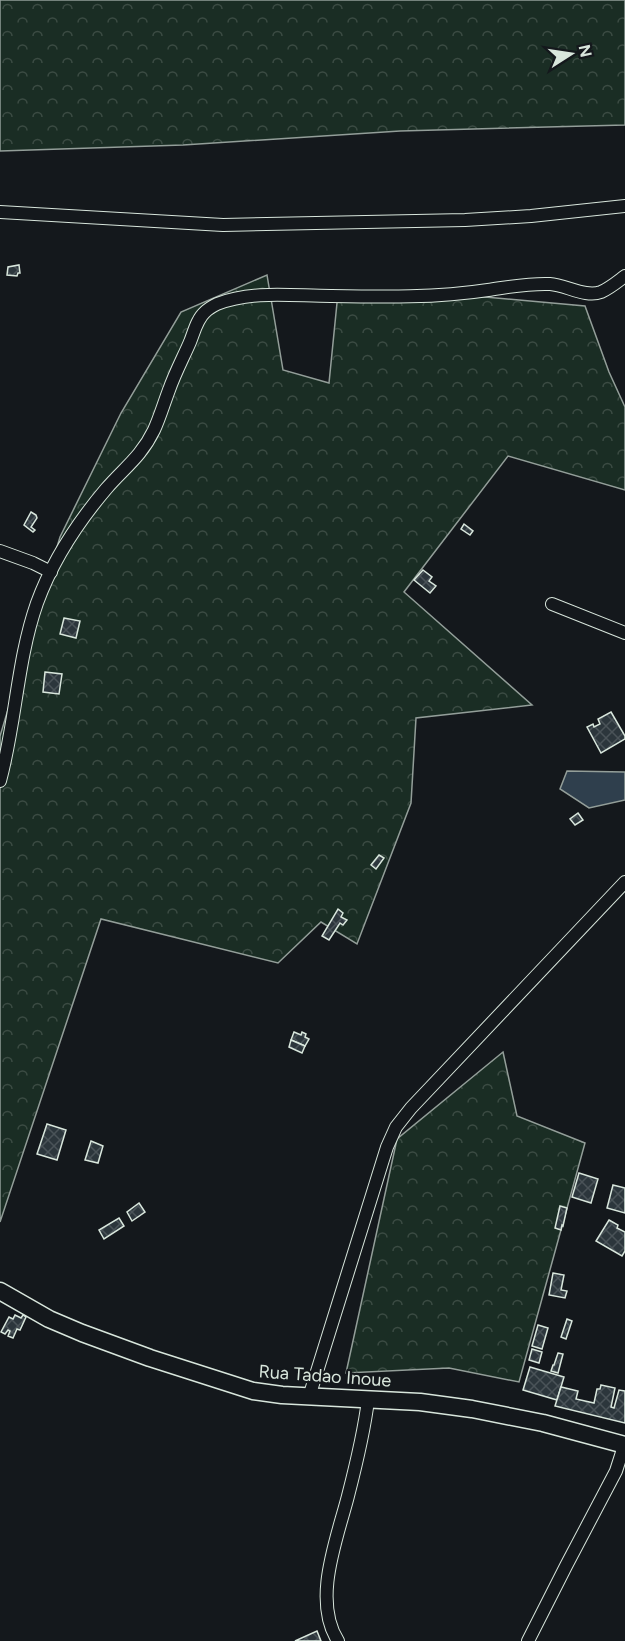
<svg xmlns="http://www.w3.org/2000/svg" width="625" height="1641" font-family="Figtree,sans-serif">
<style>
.forest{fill:url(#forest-crowns);stroke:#939e99;stroke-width:1.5}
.water{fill:#2f3f4d;stroke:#939e99;stroke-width:1.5}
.building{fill:url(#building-cross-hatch);stroke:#d8e6dc;stroke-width:1.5}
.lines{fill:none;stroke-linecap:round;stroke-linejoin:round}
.street-casing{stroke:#d8e6dc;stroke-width:14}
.secondary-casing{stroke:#d8e6dc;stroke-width:19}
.street{stroke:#14181c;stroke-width:12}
.secondary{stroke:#14181c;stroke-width:16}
.labels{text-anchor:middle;stroke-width:4.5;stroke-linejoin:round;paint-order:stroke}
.street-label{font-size:18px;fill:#d8e6dc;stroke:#14181c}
</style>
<defs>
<pattern id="forest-crowns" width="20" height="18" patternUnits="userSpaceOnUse" patternTransform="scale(1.5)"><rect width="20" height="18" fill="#1a2d24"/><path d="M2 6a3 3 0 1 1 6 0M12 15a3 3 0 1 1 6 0" fill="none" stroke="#3b4b43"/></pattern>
<pattern id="building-cross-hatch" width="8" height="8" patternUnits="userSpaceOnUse" patternTransform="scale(1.5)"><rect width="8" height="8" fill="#2c363c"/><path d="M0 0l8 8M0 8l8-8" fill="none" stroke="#4a5358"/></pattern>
</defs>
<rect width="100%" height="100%" fill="#14181c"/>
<!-- forest -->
<g class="forest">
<polygon points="0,0 625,0 625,125 400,131 183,145 0,151"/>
<polygon points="267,275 283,370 329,383 338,293 474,296 585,306 609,372 625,407 625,490 508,456 404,592 532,705 416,718 411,803 357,944 321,922 278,963 101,919 0,1222 0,736 60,537 121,413 181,312"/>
<polygon points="503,1052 517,1116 585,1143 519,1382 449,1368 346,1373 397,1139"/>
</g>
<!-- water -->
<polygon class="water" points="567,771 625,772 625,800 589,808 560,789"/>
<!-- building -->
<g class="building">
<polygon points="19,265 20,273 18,273 17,276 7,275 8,267"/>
<polygon points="31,512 36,515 37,518 31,527 35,530 33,532 24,525"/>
<polygon points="464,524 473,531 470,535 461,529"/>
<polygon points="423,570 432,577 429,581 436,586 430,593 414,580"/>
<polygon points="64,618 80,621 76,638 60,634"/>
<polygon points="45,672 62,674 59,694 43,692"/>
<polygon points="611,712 625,736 625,739 601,753 587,727 593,724 594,727 600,724 598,719"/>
<polygon points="578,813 583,820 575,825 570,819"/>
<polygon points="379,855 384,858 376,869 371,865"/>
<polygon points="338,909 343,913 341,917 347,920 343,925 340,923 329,940 322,936"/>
<polygon points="294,1032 301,1035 302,1032 306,1034 305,1037 309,1039 305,1046 291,1040"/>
<polygon points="291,1040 305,1046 302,1053 289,1047"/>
<polygon points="47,1124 66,1130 57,1160 37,1154"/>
<polygon points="91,1141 103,1146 98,1163 85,1160"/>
<polygon points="579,1173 598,1179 591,1203 572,1197"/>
<polygon points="613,1185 625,1188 625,1213 607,1208"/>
<polygon points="139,1203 145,1212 132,1221 127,1212"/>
<polygon points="560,1206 567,1208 563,1226 562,1225 561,1230 555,1228"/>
<polygon points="119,1218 124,1226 104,1239 99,1230"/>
<polygon points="609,1220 618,1225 617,1228 625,1232 625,1251 622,1256 596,1241"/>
<polygon points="553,1273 564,1275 561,1290 567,1291 565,1298 549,1295"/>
<polygon points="15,1315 21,1318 23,1315 26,1317 20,1330 17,1329 13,1338 8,1336 10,1331 8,1330 5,1334 1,1332 9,1317 13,1319"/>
<polygon points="567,1319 572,1321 566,1339 561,1337"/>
<polygon points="538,1325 548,1328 542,1349 532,1346"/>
<polygon points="532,1349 542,1352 539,1363 529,1360"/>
<polygon points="558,1353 563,1354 558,1373 551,1371 553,1365 554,1365"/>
<polygon points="530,1367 564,1377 557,1400 523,1390"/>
<polygon points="601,1385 615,1388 611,1407 614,1408 619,1390 625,1391 625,1423 555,1406 561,1387 578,1391 576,1399 594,1403 597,1389 600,1389"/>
<polygon points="317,1631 321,1641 295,1641"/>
</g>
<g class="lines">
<defs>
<g id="street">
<polyline points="0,212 223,225 465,220 531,216 625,206"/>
<polyline points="0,551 33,563 51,572"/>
<polyline points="552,604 625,633"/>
<path d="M0,781c16,-59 17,-121 37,-178 15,-41 41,-81 69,-114 18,-21 35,-32 48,-59 6,-13 10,-27 15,-40 6,-17 14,-32 21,-48 4,-10 7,-23 15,-30 3,-3 8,-6 12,-8 36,-14 76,-8 114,-8 53,1 105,2 157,-6 21,-3 41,-7 62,-6 16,1 36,14 51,8 9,-4 16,-10 24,-16"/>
<polyline points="309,1397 387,1147 396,1127 411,1108 625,882"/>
<path d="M338,1641c-26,-41 -1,-102 10,-145 8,-31 16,-63 20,-96"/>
<polyline points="528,1641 566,1566 616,1471 625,1443"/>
</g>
<polyline id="secondary" points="0,1291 49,1319 82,1333 150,1358 253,1391 282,1395 420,1402 472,1409 543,1423 625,1445"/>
</defs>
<!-- street casing -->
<use href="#street" class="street-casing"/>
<!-- secondary casing -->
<use href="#secondary" class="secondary-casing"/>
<!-- street -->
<use href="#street" class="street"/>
<!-- secondary -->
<use href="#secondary" class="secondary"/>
</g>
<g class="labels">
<!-- street labels -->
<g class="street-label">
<text transform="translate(325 1376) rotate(4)" y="6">Rua Tadao Inoue</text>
</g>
</g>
<!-- north arrow -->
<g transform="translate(571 54) rotate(78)" stroke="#14181c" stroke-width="4.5" paint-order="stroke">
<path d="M0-4.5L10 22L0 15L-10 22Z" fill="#d8e6dc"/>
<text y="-9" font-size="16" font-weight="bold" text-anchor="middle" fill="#d8e6dc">N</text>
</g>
</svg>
